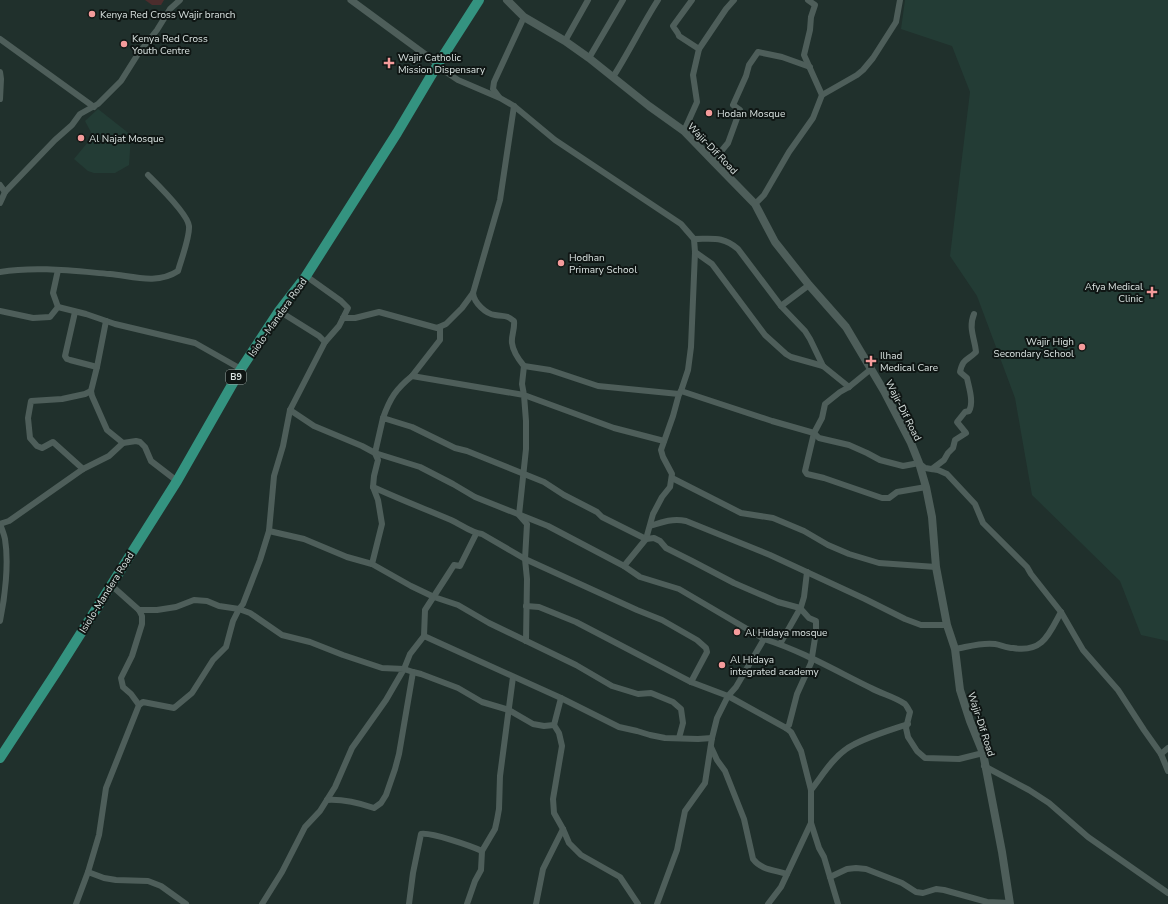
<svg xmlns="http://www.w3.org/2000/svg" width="1168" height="904" font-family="'Nunito Sans',sans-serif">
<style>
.built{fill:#233c35}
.garden{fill:#4c2d2d}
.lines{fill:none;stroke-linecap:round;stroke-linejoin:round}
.minor{stroke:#4e5e5a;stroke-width:6}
.tertiary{stroke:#4e5e5a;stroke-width:7}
.secondary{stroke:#4e5e5a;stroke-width:8}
.trunk{stroke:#349380;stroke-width:10}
.poi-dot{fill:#f59b9b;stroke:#0f1614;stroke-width:1.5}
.labels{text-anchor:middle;stroke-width:4;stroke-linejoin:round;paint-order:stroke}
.shield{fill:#0f1614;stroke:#9ca5a3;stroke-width:1}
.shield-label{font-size:9px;font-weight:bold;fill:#d9e2e0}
.poi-label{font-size:10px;fill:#d9e2e0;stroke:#0f1614;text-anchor:start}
.street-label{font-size:10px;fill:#d9e2e0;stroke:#0f1614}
</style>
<rect width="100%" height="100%" fill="#20302c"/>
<!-- built -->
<g class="built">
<polygon points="905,0 1168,0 1168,641 1141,635 1120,581 1032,495 1015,398 977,296 950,256 970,92 952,46 901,29"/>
<polygon points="98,109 131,135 129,165 115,173 94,173 88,171 74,159 93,136 85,121"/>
</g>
<!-- garden -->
<polygon class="garden" points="145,0 164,0 161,5 152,5"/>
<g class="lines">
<!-- minor -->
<g class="minor">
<path d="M692,0l-19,26c2,4 5,6 6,10l20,13"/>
<polyline points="808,0 815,5 811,17 810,30 804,55 822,95"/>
<polyline points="0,39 94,107"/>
<polyline points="565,41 588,0"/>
<polyline points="589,58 623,0"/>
<polyline points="438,64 446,72 458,80 500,98 514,106 555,140 681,224 694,239 695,252 691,347 688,370 681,391 679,394 673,416 661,450 663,457 672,474 670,487 662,497 653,514 646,539 624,566"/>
<polyline points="0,72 1,79 0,99"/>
<path d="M613,77c16,-25 29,-52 45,-77"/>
<polyline points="499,97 493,89 494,82 524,17"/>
<path d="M514,106l-14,94 -27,93c1,10 13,21 22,22 10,2 10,-1 19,6 1,8 -3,15 -2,22 1,9 7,17 12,23l-2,18 2,11 90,33 50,13"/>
<polyline points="684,131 697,102 693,75 699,49 726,9 734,0"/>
<polyline points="713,161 728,143 740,110 733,105 746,76 749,65 758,52 782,57 810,67"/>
<polyline points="0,185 5,192"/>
<polyline points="0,203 5,192 55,140 72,125 80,114 98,104 121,81 138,54 157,30 170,9 180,0"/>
<polyline points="755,204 764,195 789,152 813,118 822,95 857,75 863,70 873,58 896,22 900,0"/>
<path d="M694,239c19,0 29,-3 44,10l43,57 24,25 5,8 13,27"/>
<polyline points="695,252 712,264 765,335 786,354 791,357 823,366 849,387"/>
<path d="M0,272c36,-6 74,-1 110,2 22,2 47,11 68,-3 3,-11 12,-34 11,-45 -1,-12 -31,-41 -41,-51"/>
<polyline points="781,306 809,285"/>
<polyline points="58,307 53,293 58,270"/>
<polyline points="0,311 33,318 50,317 58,307 86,314 115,324 195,343 241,369"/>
<polyline points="279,311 319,336 325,342 339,326 348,308 341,301 306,276"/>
<polyline points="75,312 65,356 67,359 70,360 97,367"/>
<polyline points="343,318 355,318 379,312 437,328 446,324 462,308 473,293"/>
<polyline points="106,321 97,367 91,391 92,396 107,430 123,443"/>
<polyline points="524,366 550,370 598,386 679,394"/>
<polyline points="871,369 849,387 840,392 825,404 822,418 814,433 805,471 807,474 824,478 882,498 889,498 897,492 926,487"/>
<polyline points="412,376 440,340 440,327"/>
<polyline points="681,391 772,421 814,433 819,438 849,445 867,453 880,460 903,466 919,463 925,468 938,470 947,474 975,504 983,523 1027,567 1031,574 1061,612 1083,650 1118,690 1144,730 1161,754 1168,771"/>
<path d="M290,410l24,16 48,20 13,7 45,14 33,17 22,13 73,29 76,40 16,11 39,12 85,50c38,12 72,32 107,49 11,6 24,9 34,16 2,2 3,5 5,8l-4,16 2,9 9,14 8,7 34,1 24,-6"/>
<path d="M383,418c7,-20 13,-29 29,-42l112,19 2,26v28l-7,66 8,9 -2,35 2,20 -1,62"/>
<polyline points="83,469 53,442 42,448 37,446 30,438 28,418 31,401 62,399 85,394 91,391"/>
<path d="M932,469l12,-9 4,-7 5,-5 2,-8 11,-7 -9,-11 8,-10 4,-1c5,-9 0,-23 -2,-33l-7,-6c3,-14 7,-11 16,-20 -1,-13 -8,-24 -2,-38"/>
<polyline points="672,478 741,513 773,518 804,531 828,545 849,554 879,563 936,567"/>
<path d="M373,487c26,12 52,22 78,33 11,5 20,13 31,14l43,25 112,51 25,10 35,20 9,8 1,4 -16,30"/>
<polyline points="0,524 9,521 83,469 109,456 123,443 136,441 140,442 145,447 151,461 177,481"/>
<path d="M650,526c12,-4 23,-8 36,-5l84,34 95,44 40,20 16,6h26"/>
<polyline points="269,531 304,539 347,557 372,564"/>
<polyline points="111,585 139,610 142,616 142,624 132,656 121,678 123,687 131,694 139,705"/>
<polyline points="526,606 539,607 576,622 691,682 728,696 786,728"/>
<polyline points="139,610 157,610 176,607 194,600 207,601 219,606 239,609 250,613 282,635 310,642 343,655 382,668 404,669 386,700 352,748 335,787 320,811 305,827 282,872 262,904"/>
<path d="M0,621c5,-24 9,-58 5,-82 -1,-5 -3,-10 -5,-15"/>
<polyline points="424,636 561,698 619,727 637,731 650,735 665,738 698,739 712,738"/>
<polyline points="780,644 801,607 804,597 807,572"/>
<path d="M955,649c12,-2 27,-7 40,-5 6,1 12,4 18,4 30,5 36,-14 48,-36"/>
<polyline points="413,672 421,674 458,688 482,702 509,710 533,724 544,726 554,725 561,698"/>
<polyline points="554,725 559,733 562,746 553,799 554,813 563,829 569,843 581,855 620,877 638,904"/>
<polyline points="679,738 683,723 681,709 673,702 651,693 638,694 612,686 576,665 489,623 458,605 434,597 411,586 372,564 382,524 378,500 373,487 374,476 378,460 375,453 383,418 412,427 455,448 467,451 544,482 564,495 597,512 602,517 646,539 654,538 660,541 666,548 692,561 734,583 778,602 800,608 809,618 816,621 816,632 811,663 797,694 789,725 786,728 791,732 801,751 811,790 811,823 819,848 824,857 838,904"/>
<path d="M711,747l6,13 8,11 19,48 9,40c8,11 22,11 34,15"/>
<polyline points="1161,754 1168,748"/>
<polyline points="984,766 1029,790 1049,803 1088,837 1168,893"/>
<path d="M811,790c11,-14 20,-30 34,-40 14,-11 46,-20 63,-26"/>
<path d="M327,800c16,-1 32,3 47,8l7,-5 5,-8 9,-26 4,-15 14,-82 -9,-3 6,-15 14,-18 1,-26 22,-34 7,-11 6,1 16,-32"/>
<polyline points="88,872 104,878 116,880 148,881 161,886 186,904"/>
<polyline points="830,877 847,869 856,868 866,869 902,883 916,892 923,893 936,889 944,890 987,902 1010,903"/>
<polyline points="76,904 88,872 99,835 106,788 139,705 143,702 174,708 192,693 213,660 226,647 233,621 239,609 243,604 260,560 269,531 274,476 283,446 290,410 325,342"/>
<path d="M409,904l4,-31 8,-39c10,-2 50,12 61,17"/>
<polyline points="467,904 475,881 481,870 482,851 495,829 497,820 499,809 500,776 513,677"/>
<polyline points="536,904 543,869 563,829"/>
<polyline points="657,904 677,850 685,811 705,783 712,738 717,718 728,696 736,687 764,639"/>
<polyline points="768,904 781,887 811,823"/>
</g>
<!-- tertiary -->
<polyline class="tertiary" points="351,0 438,64"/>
<!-- secondary -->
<polyline class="secondary" points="507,0 524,17 565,41 589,58 649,106 684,131 713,161 755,204 775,242 809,285 846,327 884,391 911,443 919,463 926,487 932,517 936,567 947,625 955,649 960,690 970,721 983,753 1002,852 1010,904"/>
<!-- trunk -->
<polyline class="trunk" points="0,758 57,671 177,481 241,369 279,311 306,276 397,133 438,64 479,0"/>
</g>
<!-- markers -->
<g class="poi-dot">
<circle cx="92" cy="14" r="4"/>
<circle cx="124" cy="44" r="4"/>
<path d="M387 57h4v4h4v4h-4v4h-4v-4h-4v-4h4z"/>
<circle cx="709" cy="113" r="4"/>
<circle cx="81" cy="138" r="4"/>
<circle cx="561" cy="263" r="4"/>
<path d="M1150 286h4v4h4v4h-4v4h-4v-4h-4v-4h4z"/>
<circle cx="1082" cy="347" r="4"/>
<path d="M869 355h4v4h4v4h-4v4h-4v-4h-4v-4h4z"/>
<circle cx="737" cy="632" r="4"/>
<circle cx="722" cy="665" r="4"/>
</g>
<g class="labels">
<!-- shield labels -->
<rect class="shield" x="226" y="370" width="20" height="14" rx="3"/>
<g class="shield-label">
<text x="236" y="380">B9</text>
</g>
<!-- poi labels -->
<g class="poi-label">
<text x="100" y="18">Kenya Red Cross Wajir branch</text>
<text x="132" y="42">Kenya Red Cross<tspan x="132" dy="12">Youth Centre</tspan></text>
<text x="398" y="61">Wajir Catholic<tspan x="398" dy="12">Mission Dispensary</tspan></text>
<text x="717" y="117">Hodan Mosque</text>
<text x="89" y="142">Al Najat Mosque</text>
<text x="569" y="261">Hodhan<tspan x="569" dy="12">Primary School</tspan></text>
<text x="1143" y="290" text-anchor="end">Afya Medical<tspan x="1143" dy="12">Clinic</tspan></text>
<text x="1074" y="345" text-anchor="end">Wajir High<tspan x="1074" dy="12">Secondary School</tspan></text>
<text x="880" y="359">Ilhad<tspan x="880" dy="12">Medical Care</tspan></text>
<text x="745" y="636">Al Hidaya mosque</text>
<text x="730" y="663">Al Hidaya<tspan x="730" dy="12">integrated academy</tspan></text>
</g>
<!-- street labels -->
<g class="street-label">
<text transform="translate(713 148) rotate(46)" y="4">Wajir-Dif Road</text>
<text transform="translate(277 317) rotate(-55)" y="4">Isiolo-Mandera Road</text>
<text transform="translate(904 410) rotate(63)" y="4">Wajir-Dif Road</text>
<text transform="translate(106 592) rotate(-58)" y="4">Isiolo-Mandera Road</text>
<text transform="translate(982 724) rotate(72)" y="4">Wajir-Dif Road</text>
</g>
</g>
</svg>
